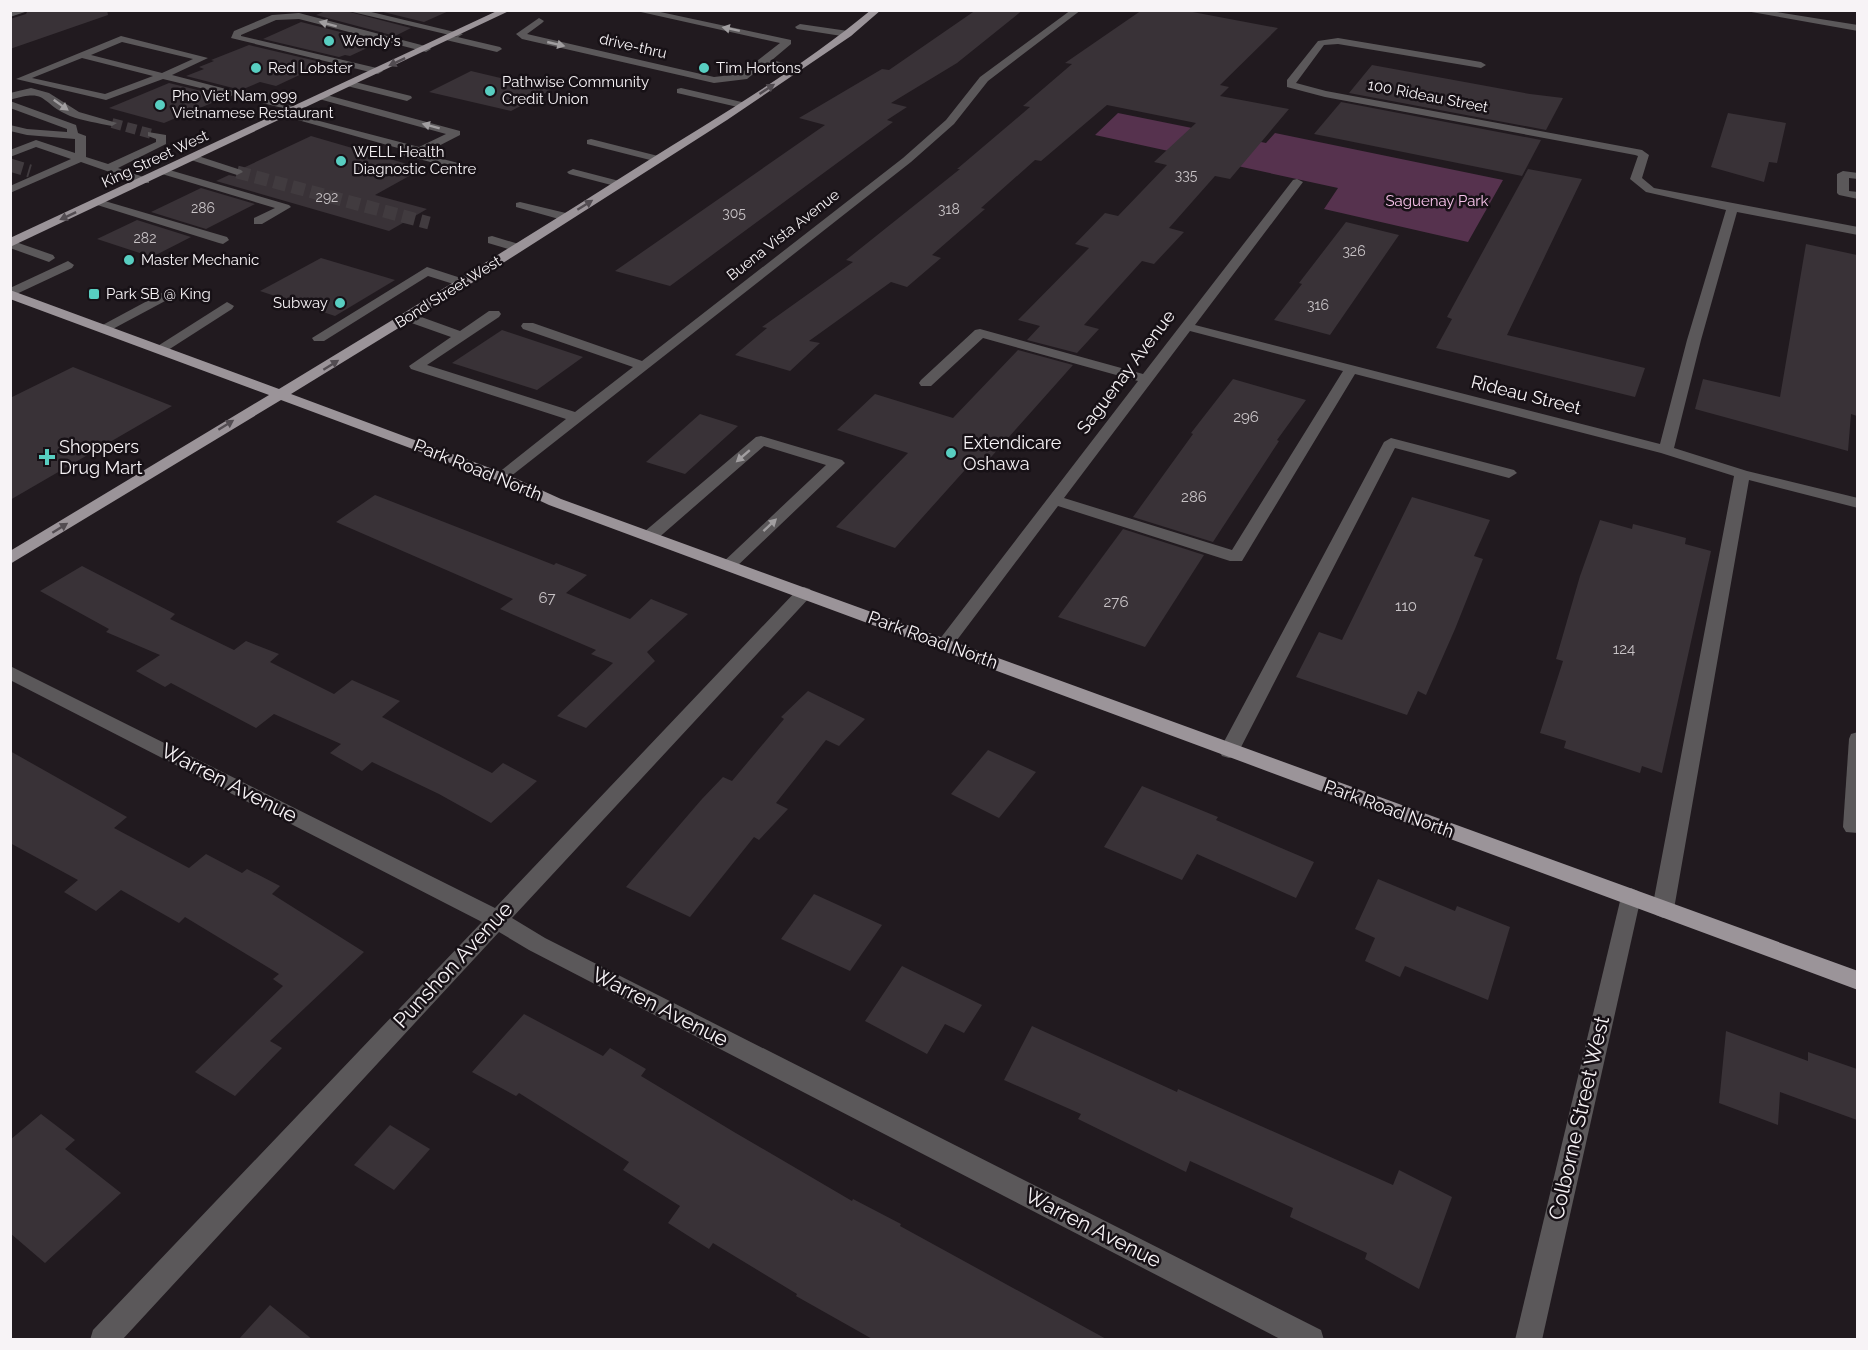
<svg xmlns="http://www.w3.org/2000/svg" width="1868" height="1350" font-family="Raleway,sans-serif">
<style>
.green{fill:#56324e}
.building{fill:#393237}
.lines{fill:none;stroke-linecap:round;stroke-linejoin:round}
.minor-tunnel-far1{stroke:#413b3f;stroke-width:10;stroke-dasharray:10 5;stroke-linecap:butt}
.minor-tunnel{stroke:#413b3f;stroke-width:13;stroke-dasharray:13 6;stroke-linecap:butt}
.minor{fill:#5b585a;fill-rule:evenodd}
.major{fill:#9b9499;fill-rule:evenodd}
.oneway{fill:#a19ea0}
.oneway2{fill:#524c51}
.poi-dot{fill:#58cec1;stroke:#171116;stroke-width:2}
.labels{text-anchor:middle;stroke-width:5;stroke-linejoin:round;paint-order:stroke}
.far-number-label{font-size:14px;fill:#c8c3c6}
.far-poi-label{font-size:15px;fill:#f7f3f6;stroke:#171116;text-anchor:start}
.far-street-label{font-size:15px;fill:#f7f3f6;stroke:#171116}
.far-park-label{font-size:15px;fill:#f7c2ea;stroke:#171116}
.number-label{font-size:15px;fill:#c8c3c6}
.street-label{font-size:18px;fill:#f7f3f6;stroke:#171116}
.poi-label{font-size:18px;fill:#f7f3f6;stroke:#171116;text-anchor:start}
.near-street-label{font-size:21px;fill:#f7f3f6;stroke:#171116}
</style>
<rect width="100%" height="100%" fill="#211a1f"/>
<!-- green -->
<polygon class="green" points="1118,113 1266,143 1275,133 1503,180 1468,242 1324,209 1338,188 1095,135"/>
<!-- building -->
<g class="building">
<polygon points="28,10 107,10 108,15 10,49 10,19 26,14"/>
<polygon points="328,10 342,10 411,28 395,36 316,15"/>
<polygon points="375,10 451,10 424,22"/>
<polygon points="976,10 1023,10 957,63 891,103 907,107 887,120 893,122 670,286 615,271 825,125 799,118 882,69 889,70"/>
<polygon points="1142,10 1182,10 1278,28 1220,85 1229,87 1220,96 1289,109 1230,179 1215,176 1169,228 1184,232 1154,264 1142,261 1084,325 1099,329 1077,353 1027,340 1040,326 1018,320 1089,248 1075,244 1105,213 1118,216 1167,165 1154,162 1196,123 1107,105 1041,161 1035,160 981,208 985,209 932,255 941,258 907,287 891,282 809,341 820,343 790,371 735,355 767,328 762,327 853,262 846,260 960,169 957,169 1030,107 1023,106 1072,64 1065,63"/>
<polygon points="301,22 380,42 350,56 345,55 339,57 263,39"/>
<polygon points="249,45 325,63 276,86 260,82 241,90 186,76 204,69 199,67 214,61 211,60"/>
<polygon points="1372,65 1530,94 1563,98 1546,130 1349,93"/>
<polygon points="471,71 551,90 511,111 429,92"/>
<polygon points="169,83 226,97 164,123 109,108"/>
<polygon points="1341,102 1541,140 1522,176 1314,134"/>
<polygon points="1728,113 1786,123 1777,163 1769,162 1764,182 1711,167"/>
<polygon points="311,136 414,166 412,167 420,170 375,195 427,209 389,231 216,181 229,175 238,177 245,172 243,168"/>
<polygon points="1528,169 1582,179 1507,335 1645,368 1635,397 1436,348 1452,319 1447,317"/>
<polygon points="201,188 255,204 206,229 151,212"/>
<polygon points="137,220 191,237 152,257 97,239"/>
<polygon points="1346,222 1399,235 1330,335 1274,320 1302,284 1299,283"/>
<polygon points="1806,244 1857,255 1857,416 1851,414 1848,451 1695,409 1703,379 1780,397"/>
<polygon points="321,258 395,280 335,316 260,291"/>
<polygon points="502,330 583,357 537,390 452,363"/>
<polygon points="1018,350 1073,365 984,465 973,461 895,548 836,527 908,453 837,430 875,394 953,418"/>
<polygon points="73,367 172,406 10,500 10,398"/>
<polygon points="1233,379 1306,400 1277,440 1279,441 1213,542 1133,517 1193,434 1191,433"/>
<polygon points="700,414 738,426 685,474 646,462"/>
<polygon points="375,495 554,565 556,563 587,575 566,593 630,619 651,599 688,614 647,652 655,661 586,728 557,716 613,663 591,654 596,650 500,609 513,599 336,522"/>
<polygon points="1412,497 1490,520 1474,556 1483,559 1455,629 1426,695 1418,691 1407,715 1296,677 1319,632 1342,640"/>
<polygon points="1600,520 1632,529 1633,524 1686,538 1685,544 1711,551 1662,773 1642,766 1640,773 1564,748 1566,741 1540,733 1563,661 1556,659 1580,576"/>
<polygon points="1123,529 1204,555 1145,647 1058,617"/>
<polygon points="82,566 175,614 170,619 234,650 246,641 279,654 270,662 334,694 352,680 400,701 382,717 492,773 503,763 537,781 491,823 439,794 372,762 362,771 330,753 341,744 274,714 256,728 171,683 165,687 136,671 160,655 106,632 109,629 40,591"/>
<polygon points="808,691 865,719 839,746 826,740 776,803 788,809 759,840 754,837 690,917 626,887 702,799 723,777 732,781 784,719 781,717"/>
<polygon points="988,750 1036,772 999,818 951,794"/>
<polygon points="10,751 127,817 114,828 189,868 206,854 242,873 247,869 280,886 272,894 364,952 270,1041 282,1048 235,1096 195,1072 283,986 273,979 279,974 185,917 179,923 121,890 96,911 64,892 78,880 10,843"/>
<polygon points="1142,786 1218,817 1216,820 1314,862 1296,898 1197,854 1182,880 1104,847"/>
<polygon points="1378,879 1455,911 1457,906 1510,927 1488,1000 1405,966 1400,977 1365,961 1375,938 1355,929"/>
<polygon points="814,894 882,925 850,971 781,939"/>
<polygon points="902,966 982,1005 964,1033 945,1024 927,1054 865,1021"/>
<polygon points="524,1014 603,1056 610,1048 646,1069 641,1076 734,1132 852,1201 853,1199 901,1224 900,1226 1108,1340 874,1340 796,1296 797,1294 713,1243 709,1249 668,1223 680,1206 623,1170 629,1162 519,1093 516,1096 472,1072"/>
<polygon points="1032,1026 1177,1092 1178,1089 1393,1185 1399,1170 1452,1197 1419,1289 1365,1259 1367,1253 1290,1217 1293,1208 1190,1161 1186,1172 1078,1119 1081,1114 1004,1080"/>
<polygon points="1726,1031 1808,1061 1808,1052 1857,1069 1857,1120 1780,1092 1778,1125 1719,1103"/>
<polygon points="41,1114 75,1140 65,1149 121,1193 45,1263 10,1233 10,1140"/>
<polygon points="390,1125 430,1149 394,1190 354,1165"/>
<polygon points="270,1305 313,1340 238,1340"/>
</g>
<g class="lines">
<!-- minor-tunnel-far1 -->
<polyline class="minor-tunnel-far1" points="112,123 152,134"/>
<!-- minor-tunnel -->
<g class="minor-tunnel">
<polyline points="10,165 30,171"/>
<polyline points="237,172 429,223"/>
</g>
<!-- minor -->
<g class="minor">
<polygon points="26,10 25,12 10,17 10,11"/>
<polygon points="344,10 363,10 463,34 458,37"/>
<polygon points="632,10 651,10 791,40 791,44 772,60 802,68 797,71 766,64 747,79 714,83 522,39 516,34 539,18 544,21 542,23 527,34 714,77 740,74 780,43"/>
<polygon points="1071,10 1081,10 988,81 954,124 911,162 506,480 496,480 493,477 566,419 411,369 409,366 451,337 403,320 401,317 403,314 413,314 460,331 489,311 499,311 501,314 499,317 427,365 575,412 633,367 523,329 521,326 523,323 533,323 642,361 903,158 946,120 980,77"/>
<polygon points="1740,10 1764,10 1858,25 1858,31"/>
<polygon points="299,13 429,47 431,49 426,52 299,19 276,20 241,35 241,36 381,69 383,71 378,74 231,38 234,31 272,15"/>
<polygon points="800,24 848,31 853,34 848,37 797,29 795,27"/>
<polygon points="449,35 500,47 502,49 497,52 446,40 446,36"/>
<path d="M121,36l87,22 -36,17 132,34 -5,3 -136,-33 -57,21 -90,-21zM122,42l71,17 -31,14 -71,-18zM82,58l71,18 -48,18 -73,-16z"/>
<path d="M1338,38l143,24 5,3 -5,3 -143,-24 -14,1 -28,38 30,8 316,59 7,5 -7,23 12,10 204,39v8l-121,-23 -36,128 -27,108 73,23 111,27v10l-109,-28 -75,429 -4,6 -7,3 -7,-3 -4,-6 82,-433 -73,-23 -306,-79 -113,187h-12l-172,-55 -107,142h-12l-3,-4 202,-263 -155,-43 -52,48h-10l-2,-3 2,-3 54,-50 5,-1 163,45 150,-194 4,-1 6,3 -108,143 465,119 27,-104 39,-130 -80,-18 -16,-13 8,-23 -3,-1 -310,-58 -38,-10v-7l31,-39zM1190,331l153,40 -111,179 -168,-52z"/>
<polygon points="351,81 411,96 412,98 407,101 347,86 346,84"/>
<path d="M31,88l18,5 30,19 38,11 -5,3c-14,-3 -29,-5 -42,-10 -31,-13 -21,-28 -60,-16v-7z"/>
<polygon points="681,88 746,103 747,105 742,108 677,93 677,89"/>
<polygon points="323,94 460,131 460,135 423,154 470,166 472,168 466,171 403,155 402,153 405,150 280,115 285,112 419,147 446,134 319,99 318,97"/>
<polygon points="10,101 76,125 78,133 86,136 86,157 108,164 156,142 156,139 148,136 148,132 166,135 166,144 118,168 149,179 149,183 141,183 81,162 10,193 10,186 71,159 36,147 10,157 10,150 36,140 75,153 75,139 27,135 10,131 10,125 27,129 67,132 67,129 10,108"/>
<polygon points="591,139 662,157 664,159 658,162 587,144 587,140"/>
<polygon points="195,155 241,170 243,172 237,175 191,160 189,158"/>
<polygon points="166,169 289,205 291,207 262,224 254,224 254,218 275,208 162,174 160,172"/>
<polygon points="573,169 623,182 625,184 619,187 569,174 567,172"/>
<polygon points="1843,171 1858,173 1858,179 1849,178 1849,191 1858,192 1858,199 1839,195 1837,193 1837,174"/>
<polygon points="98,199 227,237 229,240 223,244 219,243 94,204 94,200"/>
<polygon points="520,202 570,214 572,217 566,221 516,207 516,203"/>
<polygon points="492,236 522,245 524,248 518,252 488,243 488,237"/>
<polygon points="10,240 53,255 55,258 49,262 10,248"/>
<polygon points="68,261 74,265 72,268 10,297 10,288"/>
<polygon points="427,267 467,280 469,283 463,287 428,276 324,341 314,341 312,338"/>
<polygon points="162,293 168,297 167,300 109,331 104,332 97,328"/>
<polygon points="227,302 234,306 232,309 165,352 160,353 153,349"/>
<polygon points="761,436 842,460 845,463 734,569 722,569 720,565 826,465 764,446 656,540 644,540 642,536 644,532 756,437"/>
<polygon points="1391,438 1514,470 1517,473 1509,478 1395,448 1239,751 1236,756 1229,758 1222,756 1219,751 1384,442"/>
<polygon points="804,587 810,589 812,593 810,597 512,918 545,938 1321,1330 1324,1340 1282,1340 529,950 499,932 122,1340 90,1340 93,1330 482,922 10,680 10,666 495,908 798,589"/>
<polygon points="1858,732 1858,833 1846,832 1843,827 1849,739 1851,734"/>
<polygon points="1631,888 1638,891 1641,897 1542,1340 1515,1340 1621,897 1624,891"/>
</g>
<!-- major -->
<g class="major">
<polygon points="499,10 511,10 10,247 10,238"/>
<path d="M871,10h10l-30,26 -124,84 -260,166 -176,108 215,80 55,25 1297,472v19l-1309,-485 -53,-25 -215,-80 -271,164v-13l259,-156 -259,-96v-9l269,99c121,-73 242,-148 362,-224 78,-49 159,-96 230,-155z"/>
</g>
</g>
<!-- one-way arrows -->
<defs><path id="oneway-solid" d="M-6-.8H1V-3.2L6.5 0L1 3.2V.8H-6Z" transform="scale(1.5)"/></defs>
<g class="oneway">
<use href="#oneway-solid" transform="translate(328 24) rotate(-165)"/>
<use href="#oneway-solid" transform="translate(731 29) rotate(-168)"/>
<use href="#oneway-solid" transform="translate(556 44) rotate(13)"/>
<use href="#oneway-solid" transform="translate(61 105) rotate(36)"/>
<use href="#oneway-solid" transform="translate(431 126) rotate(-165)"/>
<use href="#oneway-solid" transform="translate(743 456) rotate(139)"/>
<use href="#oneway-solid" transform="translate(770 525) rotate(-43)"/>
</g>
<g class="oneway2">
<use href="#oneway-solid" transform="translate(397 62) rotate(155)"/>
<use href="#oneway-solid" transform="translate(767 89) rotate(-33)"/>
<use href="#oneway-solid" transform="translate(585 205) rotate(-32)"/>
<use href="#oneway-solid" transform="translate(68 216) rotate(155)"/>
<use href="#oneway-solid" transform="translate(331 365) rotate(-32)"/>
<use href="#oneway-solid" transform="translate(226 425) rotate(-32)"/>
<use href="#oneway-solid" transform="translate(60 528) rotate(-32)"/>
</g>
<!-- markers -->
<g class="poi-dot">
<circle cx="329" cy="41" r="6"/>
<circle cx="256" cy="68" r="6"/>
<circle cx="704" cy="68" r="6"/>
<circle cx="490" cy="91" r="6"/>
<circle cx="160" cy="105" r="6"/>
<circle cx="341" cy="161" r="6"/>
<circle cx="129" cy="260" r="6"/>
<rect x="88" y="288" width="12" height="12" rx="3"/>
<circle cx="340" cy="303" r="6"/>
<circle cx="951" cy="453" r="6"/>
<path d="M44 448h6v6h6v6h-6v6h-6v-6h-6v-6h6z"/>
</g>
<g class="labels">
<!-- far-number labels -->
<g class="far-number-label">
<text x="1186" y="180">335</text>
<text x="327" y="202">292</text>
<text x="203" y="213">286</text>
<text x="949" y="214">318</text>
<text x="734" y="218">305</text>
<text x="145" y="243">282</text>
<text x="1354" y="256">326</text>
<text x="1318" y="310">316</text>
</g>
<!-- far-poi labels -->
<g class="far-poi-label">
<text x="341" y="46">Wendy's</text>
<text x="268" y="73">Red Lobster</text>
<text x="716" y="73">Tim Hortons</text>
<text x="502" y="87">Pathwise Community<tspan x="502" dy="17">Credit Union</tspan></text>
<text x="172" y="101">Pho Viet Nam 999<tspan x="172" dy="17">Vietnamese Restaurant</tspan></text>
<text x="353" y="157">WELL Health<tspan x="353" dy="17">Diagnostic Centre</tspan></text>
<text x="141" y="265">Master Mechanic</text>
<text x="106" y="299">Park SB @ King</text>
<text x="328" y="308" text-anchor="end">Subway</text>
</g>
<!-- far-street labels -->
<g class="far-street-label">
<text transform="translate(633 46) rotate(13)" y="5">drive-thru</text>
<text transform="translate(1428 96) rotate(11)" y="5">100 Rideau Street</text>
<text transform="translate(155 159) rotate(-25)" y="5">King Street West</text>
<text transform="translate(783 235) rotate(-38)" y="5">Buena Vista Avenue</text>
<text transform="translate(448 292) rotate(-32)" y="5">Bond Street West</text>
</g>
<!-- far-park labels -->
<g class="far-park-label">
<text x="1437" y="206">Saguenay Park</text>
</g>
<!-- number labels -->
<g class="number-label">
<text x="1246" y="422">296</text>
<text x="1194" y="502">286</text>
<text x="547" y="603">67</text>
<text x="1116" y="607">276</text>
<text x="1406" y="611">110</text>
<text x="1624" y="654">124</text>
</g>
<!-- street labels -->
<g class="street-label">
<text transform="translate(1126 372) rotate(-53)" y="6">Saguenay Avenue</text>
<text transform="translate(1526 395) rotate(14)" y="6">Rideau Street</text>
<text transform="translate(478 470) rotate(22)" y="6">Park Road North</text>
<text transform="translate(933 640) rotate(20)" y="6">Park Road North</text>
<text transform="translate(1389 809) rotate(20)" y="6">Park Road North</text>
</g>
<!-- poi labels -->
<g class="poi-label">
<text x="963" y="449">Extendicare<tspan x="963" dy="21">Oshawa</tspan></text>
<text x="59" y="453">Shoppers<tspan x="59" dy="21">Drug Mart</tspan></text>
</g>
<!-- near-street labels -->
<g class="near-street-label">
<text transform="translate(229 783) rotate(27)" y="7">Warren Avenue</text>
<text transform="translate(453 965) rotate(-47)" y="7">Punshon Avenue</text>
<text transform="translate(660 1007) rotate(27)" y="7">Warren Avenue</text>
<text transform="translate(1579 1118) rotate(-77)" y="7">Colborne Street West</text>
<text transform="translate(1093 1228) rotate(27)" y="7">Warren Avenue</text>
</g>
</g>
<!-- border -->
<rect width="1868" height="1350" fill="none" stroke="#f7f3f6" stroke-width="24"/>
</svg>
